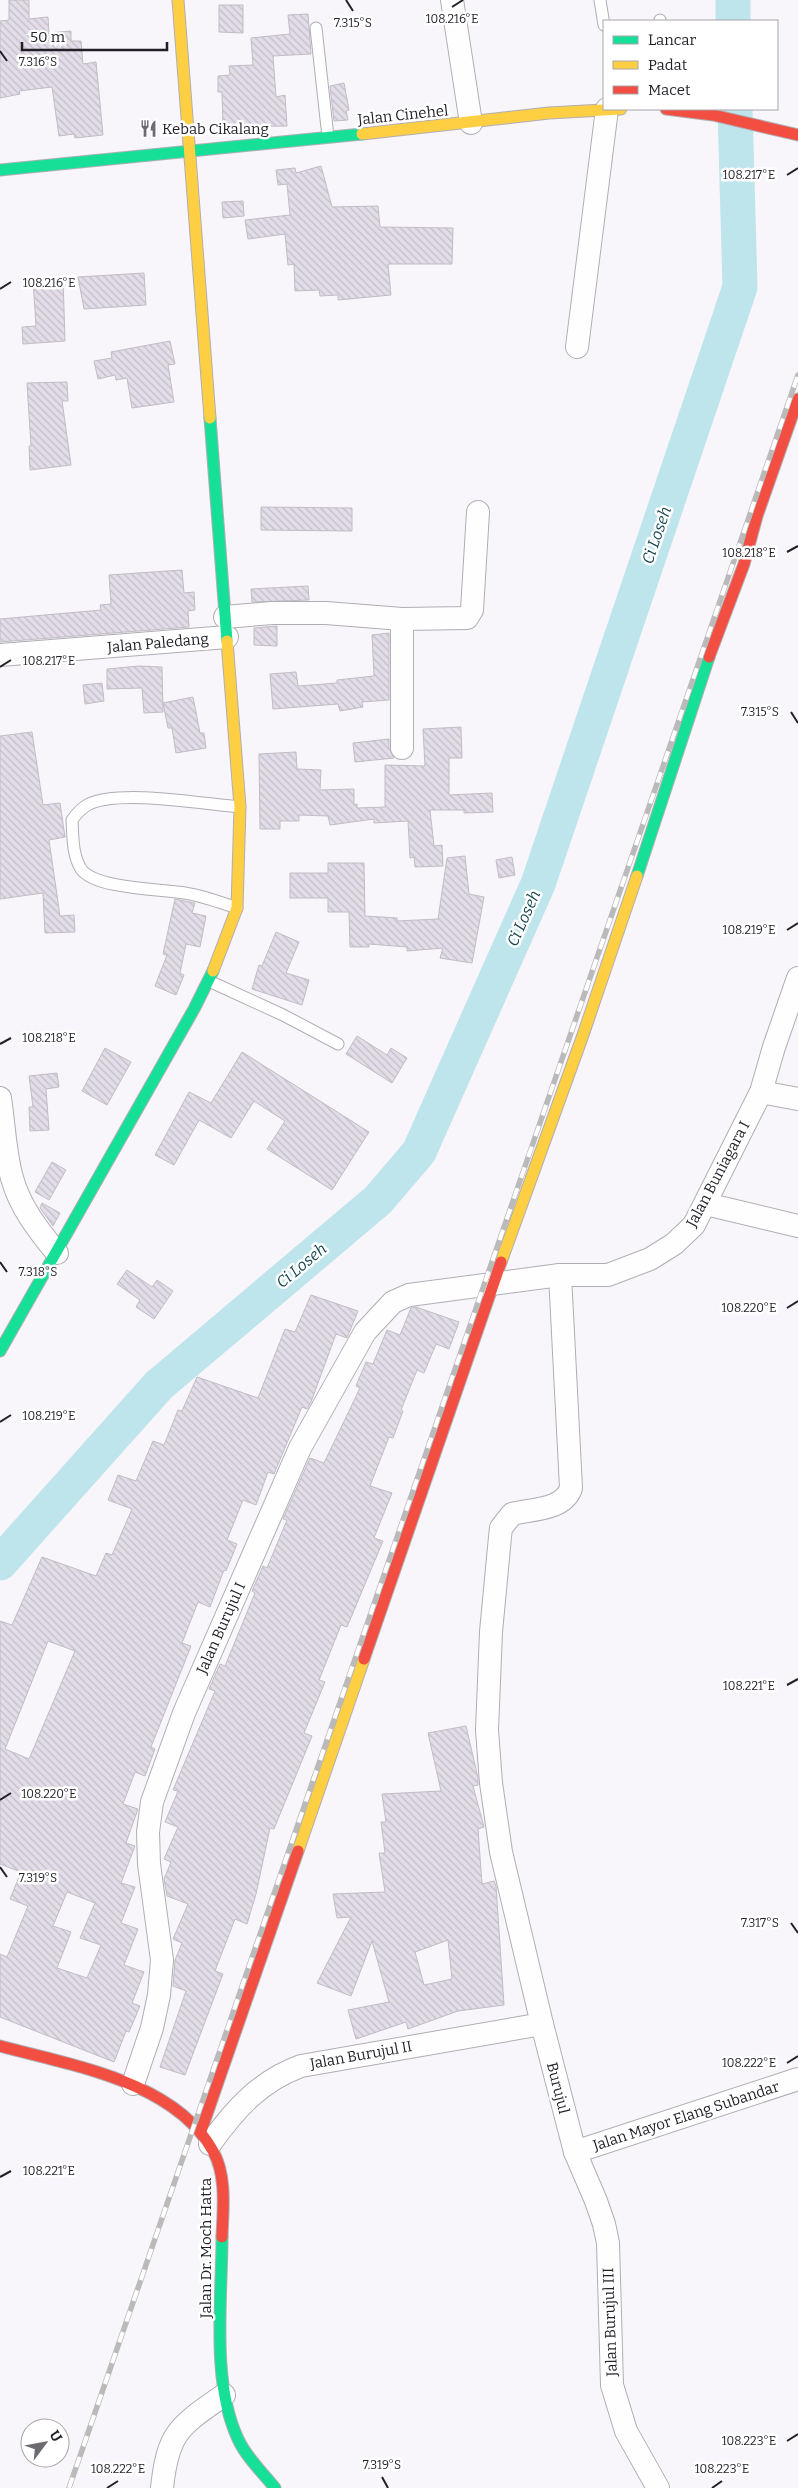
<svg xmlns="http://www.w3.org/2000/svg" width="798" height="2488" font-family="Bitter,serif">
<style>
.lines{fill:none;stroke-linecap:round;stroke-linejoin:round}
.river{stroke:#bee4ec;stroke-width:35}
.building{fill:url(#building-back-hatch);stroke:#c0bdc3;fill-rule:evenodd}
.lane-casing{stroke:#b0aeb4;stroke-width:13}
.street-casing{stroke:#b0aeb4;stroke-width:24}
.fast-casing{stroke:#b0aeb4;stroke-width:13}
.slow-casing{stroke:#b0aeb4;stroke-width:13}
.jam-casing{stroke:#b0aeb4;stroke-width:13}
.lane{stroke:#fefefe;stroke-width:11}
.street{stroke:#fefefe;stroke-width:22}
.fast{stroke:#16e098;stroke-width:11}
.slow{stroke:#ffcf43;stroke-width:11}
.jam{stroke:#f24e42;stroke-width:11}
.rail-casing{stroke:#bababb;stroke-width:5.5}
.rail{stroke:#fff;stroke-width:4;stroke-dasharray:11;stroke-linecap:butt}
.ticks{fill:none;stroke:#221f27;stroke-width:2}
.labels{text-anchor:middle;stroke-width:5;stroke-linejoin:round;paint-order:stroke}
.street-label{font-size:15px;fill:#221f27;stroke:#fff}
.poi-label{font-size:15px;fill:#221f27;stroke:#fff;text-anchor:start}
.water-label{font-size:16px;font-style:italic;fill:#15464e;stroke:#fff}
.ticks-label{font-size:12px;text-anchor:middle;fill:#221f27;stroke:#fff;stroke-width:5;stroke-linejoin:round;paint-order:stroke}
</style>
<defs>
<pattern id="building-back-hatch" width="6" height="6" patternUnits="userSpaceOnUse" patternTransform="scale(1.25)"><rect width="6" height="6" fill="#e2dde8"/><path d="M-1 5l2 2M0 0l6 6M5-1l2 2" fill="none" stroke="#c2bdc7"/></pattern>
</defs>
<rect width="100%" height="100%" fill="#f8f5fb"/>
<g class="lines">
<!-- river -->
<g class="river">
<polyline points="733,0 733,21"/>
<polyline points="0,1563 159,1385 378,1200 419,1152 538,884 740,287 735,109"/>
</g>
</g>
<!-- building -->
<g class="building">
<polygon points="9,0 29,0 29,19 48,17 49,33 71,31 71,41 81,41 83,64 96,62 103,135 75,138 74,134 59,136 52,87 19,91 20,94 0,98 0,21 9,20"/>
<polygon points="219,5 243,5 243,33 219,32"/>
<polygon points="308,14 311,54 273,56 276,97 285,95 287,126 223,127 222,92 218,92 218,76 230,75 229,66 253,65 251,38 290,34 288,15"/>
<polygon points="344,83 349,110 346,111 348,120 334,121 330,86"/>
<polygon points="321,166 332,207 378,206 380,227 453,228 452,264 388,264 391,295 338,300 338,295 320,296 319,290 295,291 294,264 288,265 285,234 248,239 245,220 290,215 287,184 278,185 276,170 295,168 296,173"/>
<polygon points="243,201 244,216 223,218 222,202"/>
<polygon points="144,273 146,305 84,309 78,277"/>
<polygon points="63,278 65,341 23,344 22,327 36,326 33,280"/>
<polygon points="170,341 175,364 168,365 174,402 132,408 127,378 116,380 115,375 98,379 94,361 112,358 111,352"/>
<polygon points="67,382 68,401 62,401 71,465 30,470 29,446 31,446 27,383"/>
<polygon points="261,507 352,508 352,531 261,530"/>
<polygon points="182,570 184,593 194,592 195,610 188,611 189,627 0,642 0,619 101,610 100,605 111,604 109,575"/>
<polygon points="308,586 309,600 252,602 251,589"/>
<polygon points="277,626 277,646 254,645 254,628"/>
<polygon points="389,633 389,700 362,702 363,707 340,711 338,704 273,709 270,674 296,672 298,686 337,683 337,680 374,676 372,635"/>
<polygon points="139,666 162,667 163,712 144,713 142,688 107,689 107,669"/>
<polygon points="102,683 104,701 85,704 83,685"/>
<polygon points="193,697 200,733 204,733 206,748 176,753 172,728 168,728 163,703"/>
<polygon points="461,727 462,758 449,758 449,795 492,793 493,812 464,813 464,810 430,810 434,846 442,845 443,866 415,867 414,857 410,858 408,821 374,823 374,819 330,825 328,816 299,815 299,821 280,821 280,829 260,829 259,754 296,752 297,769 321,770 320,790 354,789 354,805 357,804 357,808 385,807 385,765 425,766 423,729"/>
<polygon points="32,732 43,805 60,803 65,837 49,840 60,916 74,915 75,932 45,933 43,893 0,899 0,736"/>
<polygon points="389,739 389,748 394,758 355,762 353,743"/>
<polygon points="465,856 469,894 484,897 472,963 440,958 443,948 407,951 407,947 369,944 369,947 350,947 349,912 328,912 328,898 290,898 290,873 328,873 328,863 364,863 365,916 397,918 397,921 438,919 447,858"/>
<polygon points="512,857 515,875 499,878 496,860"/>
<polygon points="175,899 195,903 192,913 206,916 200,947 186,944 180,973 184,975 176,995 155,986 167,955 163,954"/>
<polygon points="276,932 299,942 286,973 309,980 302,1005 252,989 259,965 262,966"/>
<polygon points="357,1036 387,1055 391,1048 407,1058 392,1083 346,1054"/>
<polygon points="105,1048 131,1062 107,1105 82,1091"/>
<polygon points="242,1052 369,1132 332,1190 267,1149 285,1121 254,1101 231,1138 199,1120 174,1165 155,1155 189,1092 211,1103"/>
<polygon points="57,1073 59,1087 46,1089 49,1130 30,1131 29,1107 33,1107 29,1076"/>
<polygon points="52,1162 66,1170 49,1200 35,1192"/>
<polygon points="42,1203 60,1213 53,1226 40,1208"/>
<polygon points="127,1270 152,1287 157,1280 173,1291 154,1319 136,1307 140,1300 117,1284"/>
<path d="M311,1295l47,16 -11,27 -11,-4 -25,68 -4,7 -5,-2 -28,67 -6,-2 -12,33 -13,-5 -16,40 10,4 -11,27 -2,-1 -14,37 -12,-5 -16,41 9,3 -40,101 4,2 -10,27 -10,-4 -12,32 15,5 -12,34 9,3 -14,37 14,4 -14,36 17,6 -14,36 20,7 -12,31 8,3 -11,26 -3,-1 -12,31 -114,-45v-63l7,3 21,-51 -18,-7 11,-27 -21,-8v-243l12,4 30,-68 54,19 10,-23 6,2 20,-46 -24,-9 10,-25 18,6 17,-40 11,4 14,-35 4,1 15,-34 61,21 27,-69 10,3zM48,1641l27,10 -46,108 -24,-10zM67,1892l28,11 -15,35 21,7 -14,33 -30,-10 14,-36 -18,-6z"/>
<polygon points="416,1307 459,1322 449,1349 436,1344 424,1373 417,1370 401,1410 403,1411 393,1438 389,1437 370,1486 392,1493 374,1538 383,1541 347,1627 341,1625 319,1680 325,1682 304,1733 312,1736 274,1829 270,1828 256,1894 247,1924 235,1919 215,1971 223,1974 185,2075 160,2067 186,1991 173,1986 175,1960 182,1943 173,1939 188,1904 167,1896 164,1879 171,1862 164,1859 178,1827 165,1822 178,1791 173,1790 215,1691 209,1689 220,1664 225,1666 255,1593 252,1591 263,1566 267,1568 287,1520 283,1519 310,1458 324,1463 360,1388 356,1386 366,1362 373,1364 387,1330 400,1335 411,1308"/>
<path d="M466,1726l12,52v7l-5,1 11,41 -6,2 4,55 12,-3 2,5 8,119 -46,6 -50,18 -2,-7 -50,17 -8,-29 41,-8 -17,-61 -21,55 -34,-13 34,-66 -14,1 -4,-24 52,-2 -6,-39h6l-4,-31h5l-4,-28 59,-3 -13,-58zM448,1940l4,39 -28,6 -9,-33z"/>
</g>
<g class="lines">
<defs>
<g id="lane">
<polyline points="600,0 604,25"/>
<polyline points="660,20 660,21"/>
<polyline points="316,28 328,137"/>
<path d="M237,908c-17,-6 -34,-12 -52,-15 -24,-4 -90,-4 -104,-24 -9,-15 -8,-33 -9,-49 5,-7 9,-12 17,-16 32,-15 114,0 151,3"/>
<polyline points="209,981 283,1015 338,1044"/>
</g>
<g id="street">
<polyline points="452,0 471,123"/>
<polyline points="577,347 607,109"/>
<polyline points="225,617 272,613 326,613 402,619 467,618 472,610 478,512"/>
<polyline points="0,655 227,637"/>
<polyline points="402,748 402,619"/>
<polyline points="761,1092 798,1099"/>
<path d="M0,1098c4,26 5,55 12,80 8,29 26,52 45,75"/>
<polyline points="706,1204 798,1226"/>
<path d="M560,1275l11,213c-7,22 -39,21 -59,26l-11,14 -1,9 -9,95 -4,98 4,53 10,69 41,172 33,128 21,49 8,23 4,19 4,142 14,46 32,57"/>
<polyline points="133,2084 152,2028 159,1995 162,1960 149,1864 148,1832 152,1802 184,1713 300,1448 365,1332 393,1302 409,1295 560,1275 608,1275 650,1259 674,1244 694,1225 761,1092 774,1047 798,978"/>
<path d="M210,2144c25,-35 50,-63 91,-78l241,-42"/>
<polyline points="575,2152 798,2079"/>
<path d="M162,2488c6,-57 18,-62 62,-93"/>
</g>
<g id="fast">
<polyline points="0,170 362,134"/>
<polyline points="210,418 227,641"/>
<polyline points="637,876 709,657"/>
<polyline points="0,1351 194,1009 213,971"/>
<path d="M222,2237c0,63 -11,144 16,202 8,18 25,34 37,49"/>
</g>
<g id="slow">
<polyline points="178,0 210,418"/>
<polyline points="362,134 549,113 621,109"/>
<polyline points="213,971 237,908 240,807 227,641"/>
<polyline points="501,1262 583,1035 637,876"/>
<polyline points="298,1851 364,1659"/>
</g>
<g id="jam">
<polyline points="666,109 713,115 798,135"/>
<polyline points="709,657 744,564 757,516 798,399"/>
<polyline points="364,1659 501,1262"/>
<path d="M0,2046c70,19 175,35 213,105 14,25 10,58 9,86"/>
<polyline points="201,2131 298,1851"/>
</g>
</defs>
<!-- lane casing -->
<use href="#lane" class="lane-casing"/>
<!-- street casing -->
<use href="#street" class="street-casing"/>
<!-- fast casing -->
<use href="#fast" class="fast-casing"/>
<!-- slow casing -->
<use href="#slow" class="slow-casing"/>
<!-- jam casing -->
<use href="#jam" class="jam-casing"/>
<!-- lane -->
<use href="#lane" class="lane"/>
<!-- street -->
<use href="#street" class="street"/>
<!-- fast -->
<use href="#fast" class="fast"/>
<!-- slow -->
<use href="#slow" class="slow"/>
<!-- jam -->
<use href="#jam" class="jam"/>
<defs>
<polyline id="rail" points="69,2488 798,375"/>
</defs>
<!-- rail casing -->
<use href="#rail" class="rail-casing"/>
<!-- rail -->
<use href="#rail" class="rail"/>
</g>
<!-- ticks -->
<path class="ticks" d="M346,0l7,11M452,7l11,-7M0,51l7,10M787,175l11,-7M0,289l11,-7M787,552l11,-6M0,667l11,-7M791,712l7,11M787,930l11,-7M0,1044l11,-6M0,1262l7,10M787,1308l11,-7M0,1422l11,-7M787,1685l11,-6M0,1800l11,-7M0,1867l7,10M791,1923l7,10M787,2063l11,-7M0,2177l11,-6M787,2441l11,-7M382,2477l6,11M107,2488l11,-7M712,2488l10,-7"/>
<!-- icons -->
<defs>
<symbol id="restaurant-bare" viewBox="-9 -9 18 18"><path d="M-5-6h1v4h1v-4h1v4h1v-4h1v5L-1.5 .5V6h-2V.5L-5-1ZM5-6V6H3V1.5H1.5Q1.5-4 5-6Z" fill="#6d6a71" stroke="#fff" stroke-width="2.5" paint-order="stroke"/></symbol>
</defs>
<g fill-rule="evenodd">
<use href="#restaurant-bare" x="136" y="116" width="25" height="25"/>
</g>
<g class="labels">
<!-- street labels -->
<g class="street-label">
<text transform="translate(403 115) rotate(-6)" y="5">Jalan Cinehel</text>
<text transform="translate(158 643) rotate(-5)" y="5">Jalan Paledang</text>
<text transform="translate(718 1174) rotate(-62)" y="5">Jalan Buniagara I</text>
<text transform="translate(221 1628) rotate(-66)" y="5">Jalan Burujul I</text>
<text transform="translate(361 2055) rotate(-10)" y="5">Jalan Burujul II</text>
<text transform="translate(558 2088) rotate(76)" y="5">Burujul</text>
<text transform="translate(686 2116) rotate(-18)" y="5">Jalan Mayor Elang Subandar</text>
<text transform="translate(206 2248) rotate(-90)" y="5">Jalan Dr. Moch Hatta</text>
<text transform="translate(610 2322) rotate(-92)" y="5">Jalan Burujul III</text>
</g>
<!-- poi labels -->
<g class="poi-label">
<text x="162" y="134">Kebab Cikalang</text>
</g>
<!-- water labels -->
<g class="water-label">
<text transform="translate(656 535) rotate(-71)" y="6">Ci Loseh</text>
<text transform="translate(523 918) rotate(-66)" y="6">Ci Loseh</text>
<text transform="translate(301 1265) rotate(-40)" y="6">Ci Loseh</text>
</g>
</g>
<g class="ticks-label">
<text x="452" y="23">108.216°E</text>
<text x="353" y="27">7.315°S</text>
<text x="38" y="66">7.316°S</text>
<text x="749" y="179">108.217°E</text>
<text x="49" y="287">108.216°E</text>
<text x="749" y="557">108.218°E</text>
<text x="49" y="665">108.217°E</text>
<text x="760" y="716">7.315°S</text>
<text x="749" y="934">108.219°E</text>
<text x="49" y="1042">108.218°E</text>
<text x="38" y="1276">7.318°S</text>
<text x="749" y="1312">108.220°E</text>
<text x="49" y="1420">108.219°E</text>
<text x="749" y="1690">108.221°E</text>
<text x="49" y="1798">108.220°E</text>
<text x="38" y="1882">7.319°S</text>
<text x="760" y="1927">7.317°S</text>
<text x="749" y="2067">108.222°E</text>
<text x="49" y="2175">108.221°E</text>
<text x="749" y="2445">108.223°E</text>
<text x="382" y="2469">7.319°S</text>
<text x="118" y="2473">108.222°E</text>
<text x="722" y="2473">108.223°E</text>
</g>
<!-- legend -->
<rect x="603" y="20" width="175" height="90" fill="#ffffff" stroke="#a7a5a9"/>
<rect x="613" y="36" width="25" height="8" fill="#16e098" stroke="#a7a5a9"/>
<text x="648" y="45" font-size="15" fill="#221f27">Lancar</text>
<rect x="613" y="61" width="25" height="8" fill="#ffcf43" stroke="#a7a5a9"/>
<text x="648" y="70" font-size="15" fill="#221f27">Padat</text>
<rect x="613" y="86" width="25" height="8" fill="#f24e42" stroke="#a7a5a9"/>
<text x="648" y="95" font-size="15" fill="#221f27">Macet</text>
<!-- north arrow -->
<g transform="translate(45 2443) rotate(58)"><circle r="24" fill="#ffffff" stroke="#a7a5a9"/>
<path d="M0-4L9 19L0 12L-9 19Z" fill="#6d6a71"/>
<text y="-8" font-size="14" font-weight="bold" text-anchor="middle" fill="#221f27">U</text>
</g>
<!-- scale -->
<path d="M22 42v8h145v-8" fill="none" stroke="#221f27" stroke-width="2.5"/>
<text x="30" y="42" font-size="15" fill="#221f27" stroke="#ffffff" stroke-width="4" paint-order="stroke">50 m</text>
</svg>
